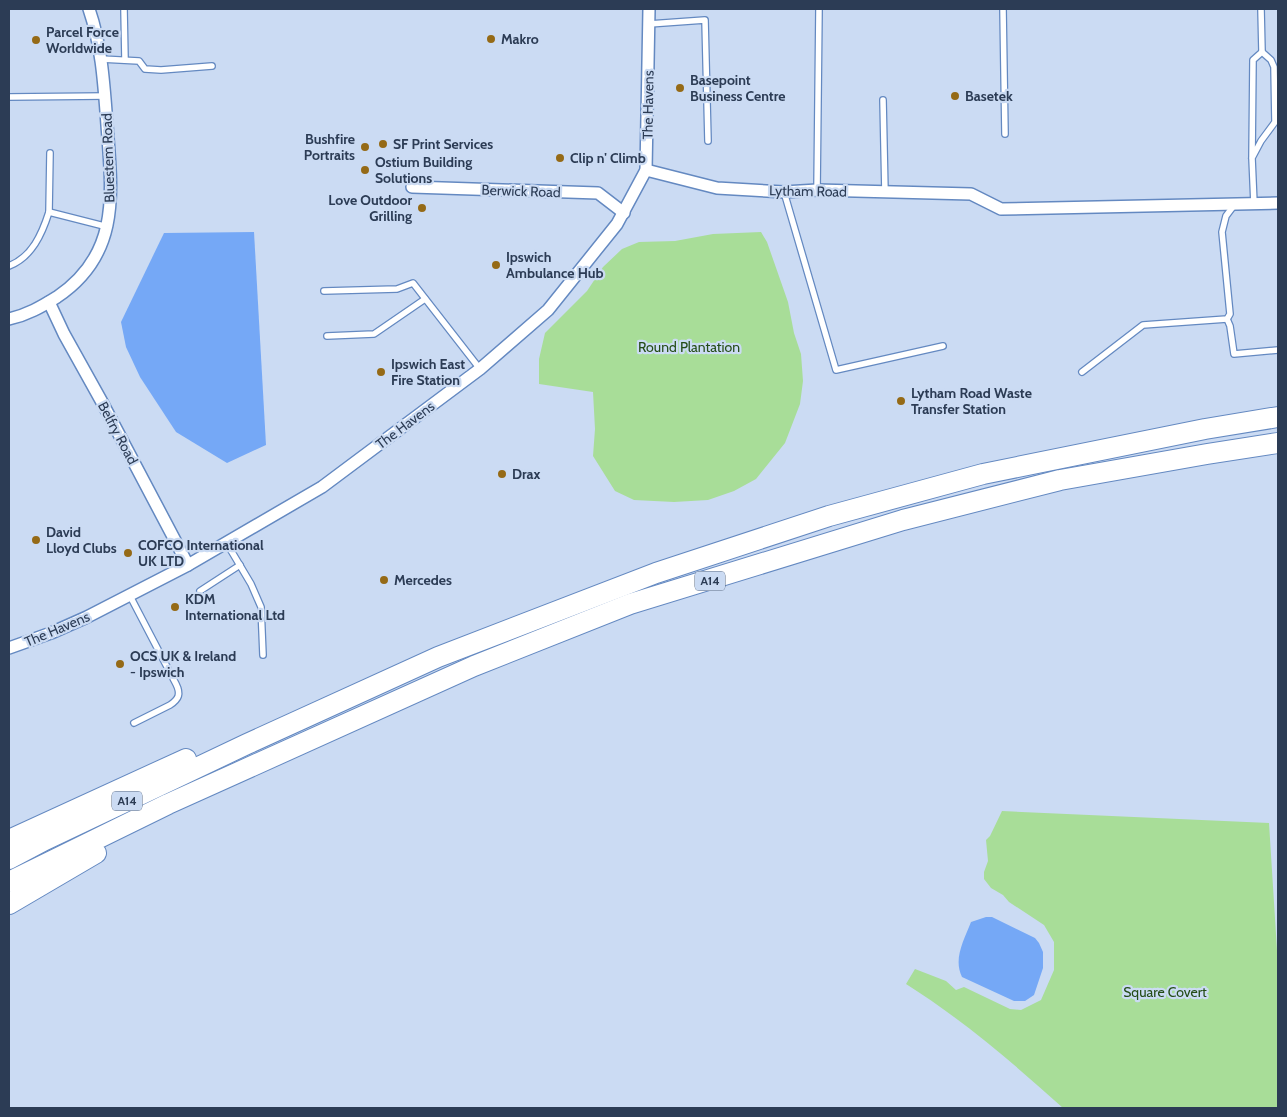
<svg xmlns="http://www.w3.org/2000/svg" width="1287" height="1117" font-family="Cabin,sans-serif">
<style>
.green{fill:#a8dd98}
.water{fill:#75a8f6}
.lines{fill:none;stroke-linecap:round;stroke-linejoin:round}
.lane-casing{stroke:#6489c1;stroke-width:8}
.street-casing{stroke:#6489c1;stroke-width:14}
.highway-casing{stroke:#6489c1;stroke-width:22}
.lane{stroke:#fff;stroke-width:5.5}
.street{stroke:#fff;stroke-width:11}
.highway{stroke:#fff;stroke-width:20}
.poi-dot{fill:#956a16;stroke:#cbdbf3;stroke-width:2}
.labels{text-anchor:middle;stroke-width:4.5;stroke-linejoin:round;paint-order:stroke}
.shield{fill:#cbdbf3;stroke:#5c6c84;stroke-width:1}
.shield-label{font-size:12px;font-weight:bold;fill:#2c3c55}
.poi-label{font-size:14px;font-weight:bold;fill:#2c3c55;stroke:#cbdbf3;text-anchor:start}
.street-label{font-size:14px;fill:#2c3c55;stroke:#cbdbf3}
.park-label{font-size:14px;fill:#244c16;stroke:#cbdbf3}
</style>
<rect width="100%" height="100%" fill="#cbdbf3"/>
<!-- green -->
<g class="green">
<polygon points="761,232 767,242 788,302 794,333 801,354 803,381 800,404 785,443 756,479 734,491 708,500 674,502 634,500 615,491 593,456 595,429 593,392 539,384 539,359 545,333 587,291 603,267 622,249 639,242 675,241 713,234"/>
<path d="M1002,811l267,12 9,143v142h-215c-50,-45 -100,-88 -157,-124l9,-15 31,12 10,9 8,-3 46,22 11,1 20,-10 13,-30v-28l-10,-17 -35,-23 -6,-7 -12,-7 -7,-9v-7l4,-11 -2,-21 4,-4z"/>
</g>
<!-- water -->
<g class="water">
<polygon points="254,232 266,445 227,463 176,432 140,377 126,347 121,322 164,233"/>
<path d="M986,917h6l43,21 4,5 4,9v16l-9,27 -9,6h-11l-52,-24c-9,-18 2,-37 9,-55z"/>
</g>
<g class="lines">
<defs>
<g id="lane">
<polyline points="124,9 125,60"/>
<polyline points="1003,9 1005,134"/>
<polyline points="1261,9 1262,52"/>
<polyline points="649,24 705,20 708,141"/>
<polyline points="101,59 139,61 145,69 161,70 212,66"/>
<polyline points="9,97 105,96"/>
<polyline points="883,100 885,193"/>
<polyline points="1252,158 1261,141 1275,122 1274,67 1271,60 1262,52 1253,60 1252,158 1254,204"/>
<polyline points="817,190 819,9"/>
<polyline points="784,192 836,370 943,346"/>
<polyline points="49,212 50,153"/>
<path d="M9,266c23,-9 33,-32 40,-54l59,15"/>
<polyline points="324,291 397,289 413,283 480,369"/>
<polyline points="1227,319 1230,326 1234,354 1278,350"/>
<polyline points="327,336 374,334 425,299"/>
<polyline points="1082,372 1143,325 1227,319 1230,314 1222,232 1226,216 1235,204"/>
<polyline points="226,542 251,584 261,607 263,655"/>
<polyline points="200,591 240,565"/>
<path d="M129,594l47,90c5,10 3,15 -6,21l-36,18"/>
</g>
<g id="street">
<polyline points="646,170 717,188 784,192 817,190 971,194 1001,209 1278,203"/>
<polyline points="412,187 598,193 624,213"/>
<polyline points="49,302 64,334 103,404 188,565"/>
<path d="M9,319c18,-4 32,-12 48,-22 64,-43 55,-104 50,-172 -3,-40 -5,-78 -18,-116"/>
<polyline points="9,648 51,633 87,617 188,565 322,487 480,369 548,310 617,224 646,170 649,9"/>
</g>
<g id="highway">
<polyline points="9,840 186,759"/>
<polyline points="9,859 45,840 247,744 438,657 656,573 829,516 983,474 1205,429 1278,417"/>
<polyline points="9,882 168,804 474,666 630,604 903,520 1060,480 1207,454 1278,443"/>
<polyline points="9,904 96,853"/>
</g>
</defs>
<!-- lane casing -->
<use href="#lane" class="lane-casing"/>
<!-- street casing -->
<use href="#street" class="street-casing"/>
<!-- highway casing -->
<use href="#highway" class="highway-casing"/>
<!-- lane -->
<use href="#lane" class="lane"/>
<!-- street -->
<use href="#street" class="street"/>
<!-- highway -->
<use href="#highway" class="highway"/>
</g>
<!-- markers -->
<g class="poi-dot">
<circle cx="491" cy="39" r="5"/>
<circle cx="36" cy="40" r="5"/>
<circle cx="680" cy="88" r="5"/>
<circle cx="955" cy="96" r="5"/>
<circle cx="383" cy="144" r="5"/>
<circle cx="365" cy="147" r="5"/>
<circle cx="560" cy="158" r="5"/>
<circle cx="365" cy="170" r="5"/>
<circle cx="422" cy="208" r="5"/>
<circle cx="496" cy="265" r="5"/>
<circle cx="381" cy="372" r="5"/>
<circle cx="901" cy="401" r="5"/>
<circle cx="502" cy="474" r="5"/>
<circle cx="36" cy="540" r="5"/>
<circle cx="128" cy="553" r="5"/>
<circle cx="384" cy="580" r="5"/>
<circle cx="175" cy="607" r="5"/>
<circle cx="120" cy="664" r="5"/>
</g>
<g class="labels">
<!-- shield labels -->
<g class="shield">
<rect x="695" y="571.5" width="30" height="19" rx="4"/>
<rect x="112" y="791.5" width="30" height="19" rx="4"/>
</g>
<g class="shield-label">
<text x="710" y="585">A14</text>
<text x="127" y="805">A14</text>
</g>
<!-- poi labels -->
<g class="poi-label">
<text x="46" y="37">Parcel Force<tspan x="46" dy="16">Worldwide</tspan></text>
<text x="501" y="44">Makro</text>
<text x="690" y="85">Basepoint<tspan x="690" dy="16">Business Centre</tspan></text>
<text x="965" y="101">Basetek</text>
<text x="355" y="144" text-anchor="end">Bushfire<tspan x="355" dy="16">Portraits</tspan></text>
<text x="393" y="149">SF Print Services</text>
<text x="570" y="163">Clip n' Climb</text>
<text x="375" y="167">Ostium Building<tspan x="375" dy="16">Solutions</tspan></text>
<text x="412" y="205" text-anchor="end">Love Outdoor<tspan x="412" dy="16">Grilling</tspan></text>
<text x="506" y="262">Ipswich<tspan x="506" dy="16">Ambulance Hub</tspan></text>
<text x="391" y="369">Ipswich East<tspan x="391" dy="16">Fire Station</tspan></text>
<text x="911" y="398">Lytham Road Waste<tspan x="911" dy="16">Transfer Station</tspan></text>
<text x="512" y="479">Drax</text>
<text x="46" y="537">David<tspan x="46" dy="16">Lloyd Clubs</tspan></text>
<text x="138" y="550">COFCO International<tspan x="138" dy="16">UK LTD</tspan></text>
<text x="394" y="585">Mercedes</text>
<text x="185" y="604">KDM<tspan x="185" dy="16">International Ltd</tspan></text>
<text x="130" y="661">OCS UK &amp; Ireland<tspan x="130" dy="16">- Ipswich</tspan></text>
</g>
<!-- street labels -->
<g class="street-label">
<text transform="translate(648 105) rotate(-89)" y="5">The Havens</text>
<text transform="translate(108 158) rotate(-92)" y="5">Bluestem Road</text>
<text transform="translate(521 191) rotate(2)" y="5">Berwick Road</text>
<text transform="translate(808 191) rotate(1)" y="5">Lytham Road</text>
<text transform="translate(405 425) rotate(-37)" y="5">The Havens</text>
<text transform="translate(118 433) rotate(62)" y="5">Belfry Road</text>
<text transform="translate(57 629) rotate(-23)" y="5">The Havens</text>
</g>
<!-- park labels -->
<g class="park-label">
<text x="689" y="352">Round Plantation</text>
<text x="1165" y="997">Square Covert</text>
</g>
</g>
<!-- border -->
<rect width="1287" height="1117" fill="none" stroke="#2c3c55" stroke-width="20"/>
</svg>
